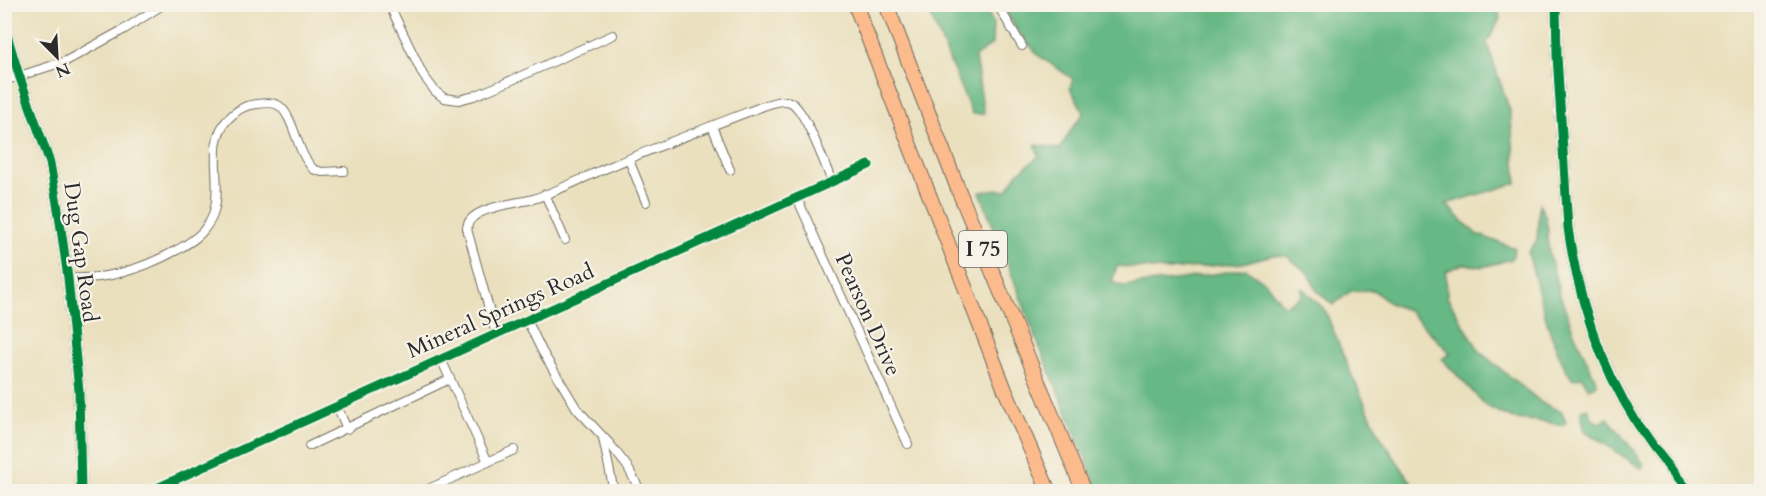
<svg xmlns="http://www.w3.org/2000/svg" width="1766" height="496" font-family="Cardo,serif">
<style>
.forest{fill:#66b884;stroke:#487258;stroke-width:1.5}
.lines{fill:none;stroke-linecap:round;stroke-linejoin:round}
.street-casing{stroke:#6e6a5e;stroke-width:10}
.secondary-casing{stroke:#6e6a5e;stroke-width:13}
.highway-casing{stroke:#6e6a5e;stroke-width:16}
.street{stroke:#fff;stroke-width:8}
.secondary{stroke:#fde4d1;stroke-width:10}
.highway{stroke:#fbbb8c;stroke-width:14}
.cycleway-casing{stroke:#f7f3e8;stroke-width:13}
.cycleway{stroke:#00873e;stroke-width:9}
.labels{text-anchor:middle;stroke-width:4.5;stroke-linejoin:round;paint-order:stroke}
.shield{fill:#f7f3e8;stroke:#686764;stroke-width:1.5}
.shield-label{font-size:21px;font-weight:bold;fill:#2b2b2b}
.street-label{font-size:22px;fill:#2b2b2b;stroke:#f7f3e8}
</style>
<rect width="100%" height="100%" fill="#f7f3e8"/>
<filter id="ink" filterUnits="userSpaceOnUse"><feTurbulence type="fractalNoise" baseFrequency=".0167" numOctaves="2"/><feDisplacementMap in="SourceGraphic" scale="12" xChannelSelector="R" yChannelSelector="G"/><feConvolveMatrix kernelMatrix="1 2 1 2 8 2 1 2 1" color-interpolation-filters="sRGB"/></filter>
<filter id="wash" filterUnits="userSpaceOnUse"><feTurbulence type="fractalNoise" baseFrequency=".008" numOctaves="4" result="noise"/><feDisplacementMap in="SourceGraphic" scale="24" xChannelSelector="R" yChannelSelector="G"/><feGaussianBlur stdDeviation="1.35" result="paint"/><feColorMatrix in="noise" values="0 0 0 0 0 0 0 0 0 0 0 0 0 0 0 0 0 1.4 0 .05"/><feComposite in="paint" operator="in"/></filter>
<g filter="url(#wash)">
<rect width="100%" height="100%" fill="#eae0be"/>
<!-- forest -->
<g class="forest">
<polygon points="926,5 983,5 993,22 992,44 975,57 984,114 972,114"/>
<polygon points="1002,5 1497,5 1500,19 1487,43 1510,111 1517,183 1446,204 1476,234 1515,248 1512,259 1483,267 1464,264 1446,271 1447,297 1480,352 1542,403 1562,412 1566,422 1562,425 1538,421 1513,419 1486,406 1442,359 1450,353 1409,311 1389,303 1373,290 1351,291 1333,305 1316,290 1309,274 1287,256 1272,255 1243,263 1168,270 1117,266 1112,282 1123,286 1182,279 1246,269 1266,283 1284,306 1301,297 1302,288 1325,310 1349,369 1380,436 1417,491 1099,491 1038,343 980,192 997,189 1006,191 1018,173 1039,156 1035,145 1060,149 1073,127 1084,113 1070,88 1073,79 1039,56 1016,29"/>
<path d="M1539,204l6,11 3,15 -1,7 3,20 10,38 13,35 24,53 -8,6 -7,-12 -10,2c-22,-32 -33,-88 -44,-126l9,-13z"/>
<polygon points="1588,408 1593,420 1600,423 1608,418 1643,463 1643,468 1641,468 1584,430 1581,410"/>
</g>
</g>
<g filter="url(#ink)">
<g class="lines">
<defs>
<g id="street">
<polyline points="389,4 423,75 435,91 444,98 459,100 474,96 503,84 613,35"/>
<polyline points="997,4 1022,46"/>
<polyline points="4,81 66,61 123,30 164,4"/>
<polyline points="712,126 730,170"/>
<polyline points="629,160 646,202"/>
<polyline points="545,194 565,240"/>
<polyline points="797,198 908,444"/>
<path d="M68,278c40,2 74,-9 109,-28 10,-6 23,-13 29,-23 3,-4 7,-10 8,-16 9,-30 -9,-68 14,-92 7,-7 14,-13 23,-14 8,-1 20,-4 27,0 13,8 18,36 25,49 2,5 6,10 10,15l9,3 22,-1"/>
<polyline points="527,320 542,351 577,409 609,443 627,466 641,492"/>
<path d="M496,334l-29,-105c0,-22 49,-25 66,-30 26,-8 51,-22 76,-32 52,-22 105,-42 157,-62 8,-2 16,-6 24,-3 15,6 35,63 42,80"/>
<polyline points="441,359 488,462"/>
<polyline points="337,406 347,429"/>
<polyline points="603,438 614,492"/>
<polyline points="309,446 450,379"/>
<polyline points="148,492 869,165"/>
<polyline points="422,492 514,450"/>
</g>
<g id="secondary">
<path d="M1556,4l1,52 11,172c11,78 37,153 84,217 12,16 25,31 38,47"/>
<polyline points="4,25 19,75 50,163 59,215 68,278 79,391 81,492"/>
</g>
<g id="highway">
<polyline points="855,4 1005,390 1049,492"/>
<polyline points="886,4 960,194 1084,492"/>
</g>
</defs>
<!-- street casing -->
<use href="#street" class="street-casing"/>
<!-- secondary casing -->
<use href="#secondary" class="secondary-casing"/>
<!-- highway casing -->
<use href="#highway" class="highway-casing"/>
<!-- street -->
<use href="#street" class="street"/>
<!-- secondary -->
<use href="#secondary" class="secondary"/>
<!-- highway -->
<use href="#highway" class="highway"/>
<defs>
<g id="cycleway">
<path d="M1556,4l1,52 11,172c11,78 37,153 84,217 12,16 25,31 38,47"/>
<polyline points="4,25 19,75 50,163 59,215 68,278 79,391 81,492"/>
<polyline points="148,492 869,165"/>
</g>
</defs>
<!-- cycleway casing -->
<use href="#cycleway" class="cycleway-casing"/>
<!-- cycleway -->
<use href="#cycleway" class="cycleway"/>
</g>
</g>
<g class="labels">
<!-- shield labels -->
<rect class="shield" x="959" y="231" width="48" height="36" rx="4.5"/>
<g class="shield-label">
<text x="983" y="256">I 75</text>
</g>
<!-- street labels -->
<g class="street-label">
<text transform="translate(82 252) rotate(82)" y="8">Dug Gap Road</text>
<text transform="translate(500 310) rotate(-24)" y="8">Mineral Springs Road</text>
<text transform="translate(869 314) rotate(66)" y="8">Pearson Drive</text>
</g>
</g>
<!-- margin -->
<rect width="1766" height="496" fill="none" stroke="#f7f3e8" stroke-width="24"/>
<!-- north arrow -->
<g transform="translate(57 57) rotate(156)" stroke="#f7f3e8" stroke-width="4.5" paint-order="stroke">
<path d="M0-4.5L10 22L0 15L-10 22Z" fill="#2b2b2b"/>
<text y="-9" font-size="16" font-weight="bold" text-anchor="middle" fill="#2b2b2b">N</text>
</g>
</svg>
